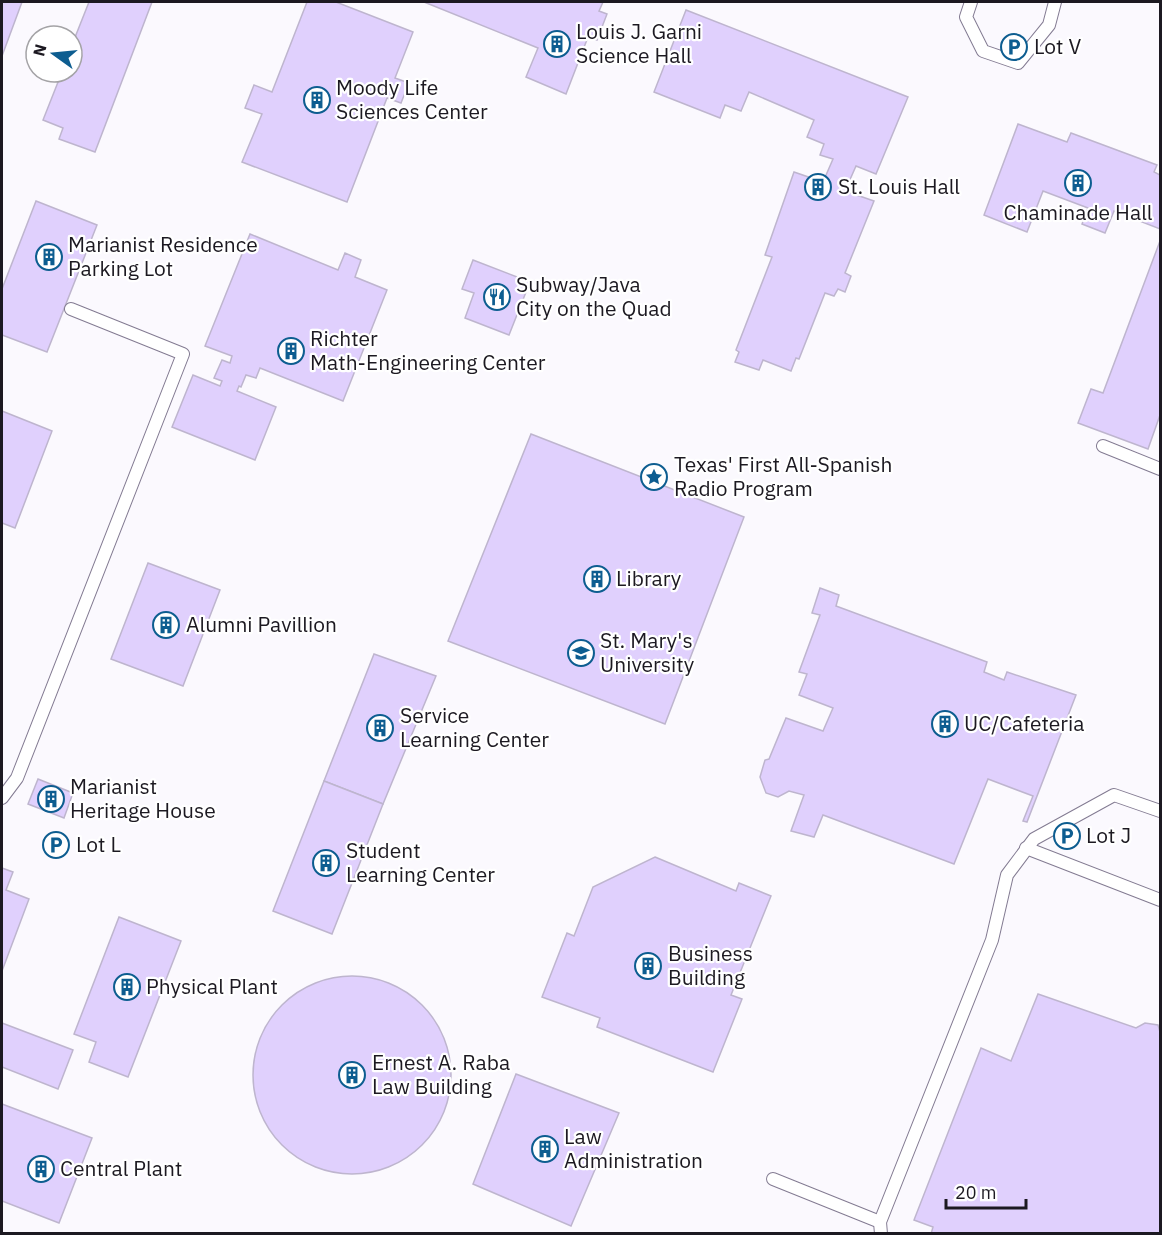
<svg xmlns="http://www.w3.org/2000/svg" width="1162" height="1235" font-family="'IBM Plex Sans',sans-serif">
<style>
.building{fill:#e0d0fd;stroke:#beb5ce;stroke-width:1.5}
.lines{fill:none;stroke-linecap:round;stroke-linejoin:round}
.lane-casing{stroke:#837b92;stroke-width:14}
.lane{stroke:#fff;stroke-width:12}
.labels{text-anchor:middle;stroke-width:4.5;stroke-linejoin:round;paint-order:stroke}
.poi-label{font-size:21px;fill:#1c1921;stroke:#fff;text-anchor:start}
</style>
<rect width="100%" height="100%" fill="#fbf9fe"/>
<!-- building -->
<g class="building">
<polygon points="2,2 22,2 2,56"/>
<polygon points="89,2 152,2 95,152 59,139 63,128 43,120 62,72 72,72 72,45"/>
<polygon points="307,2 336,2 413,32 395,78 409,83 401,103 387,98 347,202 242,162 262,114 245,108 254,85 272,92"/>
<polygon points="424,2 603,2 599,11 607,14 597,40 588,37 566,94 526,77 538,48"/>
<polygon points="686,10 908,97 876,174 856,166 845,191 874,201 845,273 851,276 845,292 838,289 834,296 825,293 799,359 796,358 791,371 763,360 759,370 735,362 739,352 736,350 772,257 765,255 794,172 823,182 833,159 820,155 824,144 807,137 814,120 749,92 741,111 725,105 720,118 654,92"/>
<polygon points="1018,124 1067,142 1071,133 1157,165 1154,172 1160,175 1160,229 1114,211 1105,233 1082,224 1088,208 1043,191 1027,232 984,215"/>
<polygon points="36,201 97,225 47,352 2,335 2,289"/>
<polygon points="250,234 338,270 345,253 361,260 355,277 387,290 343,401 260,368 256,378 246,375 241,387 239,386 237,391 276,407 255,460 172,427 193,375 220,386 222,381 214,378 222,360 230,363 232,356 205,346"/>
<polygon points="1160,241 1160,415 1148,449 1078,423 1091,389 1103,393"/>
<polygon points="473,260 530,282 509,335 465,318 474,293 462,289"/>
<polygon points="2,411 52,431 15,528 2,523"/>
<polygon points="531,434 744,517 665,724 448,641"/>
<polygon points="148,563 220,590 183,686 111,659"/>
<polygon points="820,588 839,595 836,606 987,662 984,672 1004,680 1007,672 1076,695 1027,822 1023,821 1033,796 988,779 954,864 823,815 814,837 791,831 804,795 789,791 778,797 766,793 760,777 765,760 769,759 786,718 823,731 833,708 799,695 807,674 799,672 820,615 812,613"/>
<polygon points="374,654 436,676 383,804 324,781"/>
<polygon points="38,779 73,793 64,818 28,804"/>
<polygon points="324,781 383,804 332,934 273,911"/>
<polygon points="655,857 736,891 739,883 771,896 731,995 742,999 713,1072 597,1027 600,1018 542,997 567,933 574,936 593,887"/>
<polygon points="2,868 13,872 6,890 29,899 2,971"/>
<polygon points="119,917 181,941 128,1077 89,1062 96,1042 74,1034"/>
<circle cx="352" cy="1075" r="99"/>
<polygon points="1038,994 1136,1028 1145,1023 1158,1025 1160,1032 1160,1234 931,1234 933,1227 914,1220 981,1048 1011,1061"/>
<polygon points="2,1023 73,1050 58,1089 2,1067"/>
<polygon points="516,1074 619,1113 571,1226 473,1184"/>
<polygon points="2,1104 92,1138 59,1223 2,1201"/>
</g>
<g class="lines">
<defs>
<g id="lane">
<polyline points="971,2 966,17 983,51 1018,63 1049,25 1055,2"/>
<polyline points="1103,446 1160,469"/>
<polyline points="2,798 17,778 183,354 71,309"/>
<polyline points="1026,848 1160,900"/>
<polyline points="773,1179 880,1222"/>
<polyline points="881,1234 880,1222 992,940 1007,875 1034,839 1114,795 1160,811"/>
</g>
</defs>
<!-- lane casing -->
<use href="#lane" class="lane-casing"/>
<!-- lane -->
<use href="#lane" class="lane"/>
</g>
<!-- icons -->
<defs>
<symbol id="building-ring" viewBox="-11 -11 22 22"><circle r="9.5" fill="#fff" stroke="#0d5d90" stroke-width="1.5"/><path d="M-4-6H4V6H1V3H-1V6H-4ZM-2.5-4.3h1.7v1.8h-1.7ZM.8-4.3h1.7v1.8H.8ZM-2.5-1h1.7V.8h-1.7ZM.8-1h1.7V.8H.8Z" fill="#0d5d90"/></symbol>
<symbol id="parking-ring" viewBox="-11 -11 22 22"><circle r="9.5" fill="#fff" stroke="#0d5d90" stroke-width="1.5"/><path d="M-3.5-5.5H1a3.5 3.5 0 0 1 0 7H-1V5.5H-3.5ZM-1-3.4V-.6H.8a1.4 1.4 0 0 0 0-2.8Z" fill="#0d5d90"/></symbol>
<symbol id="restaurant-ring" viewBox="-11 -11 22 22"><circle r="9.5" fill="#fff" stroke="#0d5d90" stroke-width="1.5"/><path d="M-5-6h1v4h1v-4h1v4h1v-4h1v5L-1.5 .5V6h-2V.5L-5-1ZM5-6V6H3V1.5H1.5Q1.5-4 5-6Z" fill="#0d5d90"/></symbol>
<symbol id="sight-ring" viewBox="-11 -11 22 22"><circle r="9.5" fill="#fff" stroke="#0d5d90" stroke-width="1.5"/><path d="M0-6L1.8-2.2L6-1.7L2.9 1.2L3.7 5.4L0 3.3L-3.7 5.4L-2.9 1.2L-6-1.7L-1.8-2.2Z" fill="#0d5d90"/></symbol>
<symbol id="university-ring" viewBox="-11 -11 22 22"><circle r="9.5" fill="#fff" stroke="#0d5d90" stroke-width="1.5"/><path d="M0-5L7-2L0 1L-7-2ZM-4 1L0 2.5L4 1V4Q0 6-4 4Z" fill="#0d5d90"/></symbol>
</defs>
<g fill-rule="evenodd">
<use href="#building-ring" x="542" y="29" width="30" height="30"/>
<use href="#parking-ring" x="999" y="32" width="30" height="30"/>
<use href="#building-ring" x="302" y="85" width="30" height="30"/>
<use href="#building-ring" x="1063" y="168" width="30" height="30"/>
<use href="#building-ring" x="803" y="172" width="30" height="30"/>
<use href="#building-ring" x="34" y="242" width="30" height="30"/>
<use href="#restaurant-ring" x="482" y="282" width="30" height="30"/>
<use href="#building-ring" x="276" y="336" width="30" height="30"/>
<use href="#sight-ring" x="639" y="462" width="30" height="30"/>
<use href="#building-ring" x="582" y="564" width="30" height="30"/>
<use href="#building-ring" x="151" y="610" width="30" height="30"/>
<use href="#university-ring" x="566" y="638" width="30" height="30"/>
<use href="#building-ring" x="930" y="709" width="30" height="30"/>
<use href="#building-ring" x="365" y="713" width="30" height="30"/>
<use href="#building-ring" x="36" y="784" width="30" height="30"/>
<use href="#parking-ring" x="1052" y="821" width="30" height="30"/>
<use href="#parking-ring" x="41" y="830" width="30" height="30"/>
<use href="#building-ring" x="311" y="848" width="30" height="30"/>
<use href="#building-ring" x="633" y="951" width="30" height="30"/>
<use href="#building-ring" x="112" y="972" width="30" height="30"/>
<use href="#building-ring" x="337" y="1060" width="30" height="30"/>
<use href="#building-ring" x="530" y="1134" width="30" height="30"/>
<use href="#building-ring" x="26" y="1154" width="30" height="30"/>
</g>
<g class="labels">
<!-- poi labels -->
<g class="poi-label">
<text x="576" y="39">Louis J. Garni<tspan x="576" dy="24">Science Hall</tspan></text>
<text x="1034" y="54">Lot V</text>
<text x="336" y="95">Moody Life<tspan x="336" dy="24">Sciences Center</tspan></text>
<text x="838" y="194">St. Louis Hall</text>
<text x="1078" y="220" text-anchor="middle">Chaminade Hall</text>
<text x="68" y="252">Marianist Residence<tspan x="68" dy="24">Parking Lot</tspan></text>
<text x="516" y="292">Subway/Java<tspan x="516" dy="24">City on the Quad</tspan></text>
<text x="310" y="346">Richter<tspan x="310" dy="24">Math-Engineering Center</tspan></text>
<text x="674" y="472">Texas' First All-Spanish<tspan x="674" dy="24">Radio Program</tspan></text>
<text x="616" y="586">Library</text>
<text x="186" y="632">Alumni Pavillion</text>
<text x="600" y="648">St. Mary's<tspan x="600" dy="24">University</tspan></text>
<text x="400" y="723">Service<tspan x="400" dy="24">Learning Center</tspan></text>
<text x="964" y="731">UC/Cafeteria</text>
<text x="70" y="794">Marianist<tspan x="70" dy="24">Heritage House</tspan></text>
<text x="1086" y="843">Lot J</text>
<text x="76" y="852">Lot L</text>
<text x="346" y="858">Student<tspan x="346" dy="24">Learning Center</tspan></text>
<text x="668" y="961">Business<tspan x="668" dy="24">Building</tspan></text>
<text x="146" y="994">Physical Plant</text>
<text x="372" y="1070">Ernest A. Raba<tspan x="372" dy="24">Law Building</tspan></text>
<text x="564" y="1144">Law<tspan x="564" dy="24">Administration</tspan></text>
<text x="60" y="1176">Central Plant</text>
</g>
</g>
<!-- border -->
<rect width="1162" height="1235" fill="none" stroke="#1c1921" stroke-width="6"/>
<!-- north arrow -->
<g transform="translate(54 54) rotate(285)"><circle r="28" fill="#ffffff" stroke="#a4a3a6" stroke-width="1.5"/>
<path d="M0-4.5L10 22L0 15L-10 22Z" fill="#0d5d90"/>
<text y="-9" font-size="16" font-weight="bold" text-anchor="middle" fill="#1c1921">N</text>
</g>
<!-- scale -->
<path d="M946 1199v9h80v-9" fill="none" stroke="#1c1921" stroke-width="3"/>
<text x="955" y="1199" font-size="18" fill="#1c1921" stroke="#ffffff" stroke-width="4.5" paint-order="stroke">20 m</text>
</svg>
